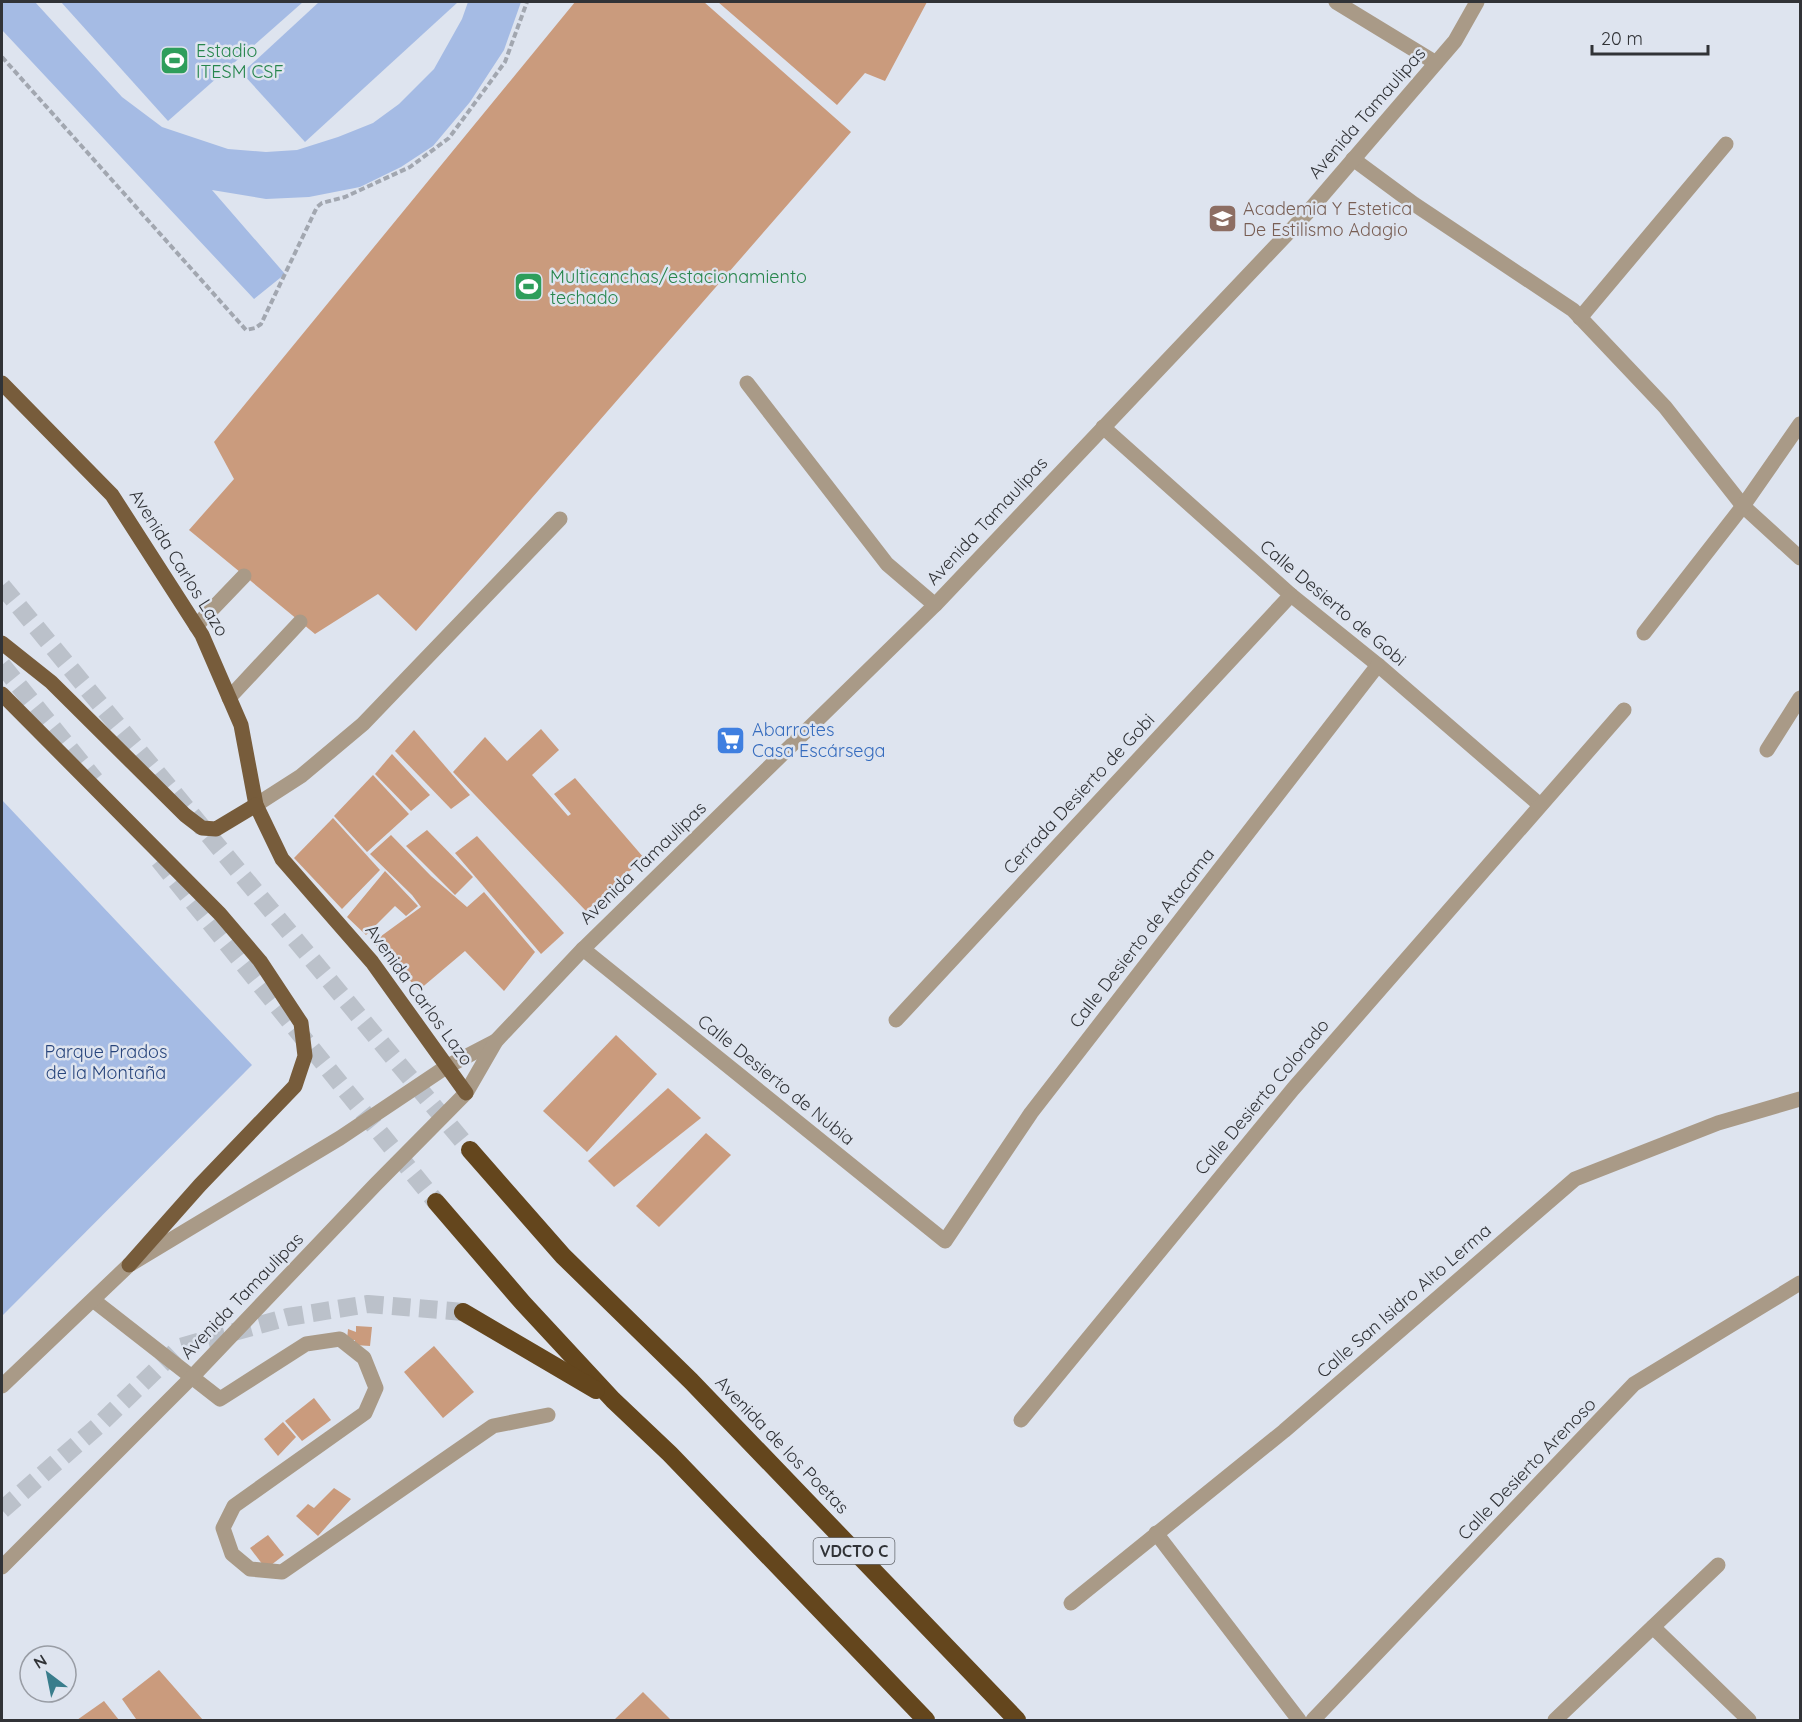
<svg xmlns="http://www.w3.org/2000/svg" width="1802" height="1722" font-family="Quicksand,sans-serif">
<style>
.green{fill:#a5bbe4}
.building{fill:#ca9b7d}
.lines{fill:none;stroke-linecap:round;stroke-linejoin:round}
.highway-tunnel{stroke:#bbc1ca;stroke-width:18;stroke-dasharray:18 9;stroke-linecap:butt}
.path{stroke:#a2a7b0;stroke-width:4;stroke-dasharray:6 3;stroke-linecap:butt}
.minor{stroke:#a99a87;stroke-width:15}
.major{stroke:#775c3b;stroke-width:15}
.highway{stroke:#64461d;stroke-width:18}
.labels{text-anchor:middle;stroke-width:5;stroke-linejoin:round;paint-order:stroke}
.shield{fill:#dee4ef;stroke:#65686e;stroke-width:1.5}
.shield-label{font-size:16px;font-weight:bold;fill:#313337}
.leisure-label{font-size:18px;fill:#27864d;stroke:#dee4ef;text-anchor:start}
.street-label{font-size:18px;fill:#313337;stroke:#dee4ef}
.education-label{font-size:18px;fill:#785e54;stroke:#dee4ef;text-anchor:start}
.shop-label{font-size:18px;fill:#366cbe;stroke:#dee4ef;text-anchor:start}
.park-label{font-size:18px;fill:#28457c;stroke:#dee4ef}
</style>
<rect width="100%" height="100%" fill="#dee4ef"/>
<!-- green -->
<g class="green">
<polygon points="2,2 35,2 122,97 162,127 228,149 266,152 297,150 338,137 373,123 399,104 434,69 462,19 468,2 521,2 504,50 470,102 433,146 401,167 360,187 309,197 266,199 212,190 285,274 254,299 2,30"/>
<polygon points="61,2 303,2 168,121"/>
<polygon points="319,2 458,2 305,142 242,73"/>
<polygon points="2,800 252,1065 2,1316"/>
</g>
<!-- building -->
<g class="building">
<polygon points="575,2 704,2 851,132 416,631 378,594 315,634 189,530 234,479 214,442"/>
<polygon points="718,2 927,2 885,81 865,73 837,105"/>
<polygon points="541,729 559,750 532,775 568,816 571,814 554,794 575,778 644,858 586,911 453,772 485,737 507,761"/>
<polygon points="414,730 470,795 451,809 395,751"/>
<polygon points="392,754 430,795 411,811 375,774"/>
<polygon points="373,775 409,814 367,852 334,816"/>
<polygon points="333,818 380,870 342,909 294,858"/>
<polygon points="427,830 473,877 455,895 406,846"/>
<polygon points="391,835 431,876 467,907 484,892 535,952 504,991 465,951 419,990 373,942 421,907 412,895 370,854"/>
<polygon points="477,836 564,933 541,954 455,853"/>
<polygon points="385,871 418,906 406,916 395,906 366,935 347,917"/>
<polygon points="616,1035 657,1074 587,1152 543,1111"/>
<polygon points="668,1088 701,1118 614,1187 588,1161"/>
<polygon points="706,1133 731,1155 659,1227 636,1206"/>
<polygon points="356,1326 372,1327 370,1346 355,1345 355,1340 347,1340 348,1329 356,1332"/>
<polygon points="434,1346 474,1392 443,1418 404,1372"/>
<polygon points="314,1398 331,1420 302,1441 285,1421"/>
<polygon points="283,1422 296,1437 278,1456 264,1439"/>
<polygon points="334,1488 351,1499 318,1536 296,1516 308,1504 314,1508"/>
<polygon points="268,1535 284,1555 266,1569 250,1548"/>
<polygon points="159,1670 203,1720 134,1720 136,1719 122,1699"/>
<polygon points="643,1692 671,1720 614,1720"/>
<polygon points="104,1701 119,1720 77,1720"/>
</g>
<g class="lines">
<!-- highway-tunnel -->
<g class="highway-tunnel">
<polyline points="2,586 470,1150"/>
<polyline points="2,665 95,780"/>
<polyline points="159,860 436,1202"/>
<polyline points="2,1510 99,1425 180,1347 288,1317 368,1304 463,1312"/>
</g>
<!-- path -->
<polyline class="path" points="2,57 246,330 255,328 261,324 317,207 322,203 345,197 410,167 449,138 505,62 527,2"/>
<!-- minor -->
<g class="minor">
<polyline points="1336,2 1436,63"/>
<polyline points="1353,159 1414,204 1573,310 1665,407 1743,506 1800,558"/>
<polyline points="1580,318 1726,144"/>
<polyline points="747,383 887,564 935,605"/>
<polyline points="1103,427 1291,595 1378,665 1540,805"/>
<polyline points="196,626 244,576"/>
<polyline points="1644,633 1743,506 1800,424"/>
<polyline points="229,698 300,622"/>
<polyline points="1767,750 1800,698"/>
<polyline points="256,805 301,776 363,724 560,519"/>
<polyline points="583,949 945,1241 1031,1113 1378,665"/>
<polyline points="896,1020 1291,595"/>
<polyline points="93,1300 220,1399 306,1344 340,1339 364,1358 376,1388 365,1413 234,1506 223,1528 232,1554 250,1569 282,1572 493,1426 548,1415"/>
<polyline points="2,1386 129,1265 340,1138 446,1067 496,1041"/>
<polyline points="1021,1420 1293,1089 1624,710"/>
<polyline points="1156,1533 1299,1720"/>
<polyline points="2,1567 192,1377 375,1185 466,1093 496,1041 583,949 935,605 1308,212 1455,41 1477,2"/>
<polyline points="1071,1603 1284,1431 1575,1179 1718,1123 1800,1099"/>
<polyline points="1653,1627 1749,1720"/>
<polyline points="1313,1720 1634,1384 1800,1283"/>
<polyline points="1555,1720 1718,1565"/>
</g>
<!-- major -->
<g class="major">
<polyline points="2,383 112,495 202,635 241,725 256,805 282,859 372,962 466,1093"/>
<polyline points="2,643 51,682 185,815 202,828 216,829 256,805"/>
<polyline points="2,694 220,914 260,961 301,1023 305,1056 295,1086 200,1185 129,1265"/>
</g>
<!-- highway -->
<g class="highway">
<polyline points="470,1150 563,1256 691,1381 1017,1720"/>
<polyline points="436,1202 523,1303 613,1400 670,1454 926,1720"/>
<polyline points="463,1312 596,1390"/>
</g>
</g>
<!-- icons -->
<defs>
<symbol id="stadium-square" viewBox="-11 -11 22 22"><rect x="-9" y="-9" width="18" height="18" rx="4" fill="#2e9e5b" stroke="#dee4ef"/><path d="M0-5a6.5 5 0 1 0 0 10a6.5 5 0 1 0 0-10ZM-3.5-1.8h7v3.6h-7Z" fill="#fff"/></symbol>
<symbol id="university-square" viewBox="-11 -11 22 22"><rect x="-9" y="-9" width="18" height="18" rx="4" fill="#8d6e63" stroke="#dee4ef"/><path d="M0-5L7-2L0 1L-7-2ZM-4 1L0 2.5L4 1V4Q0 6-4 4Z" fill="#fff"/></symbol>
<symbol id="supermarket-square" viewBox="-11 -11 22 22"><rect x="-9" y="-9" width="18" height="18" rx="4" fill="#3f7fe0" stroke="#dee4ef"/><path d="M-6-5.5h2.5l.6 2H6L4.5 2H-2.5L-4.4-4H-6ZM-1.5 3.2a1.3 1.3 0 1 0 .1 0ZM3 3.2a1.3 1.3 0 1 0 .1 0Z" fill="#fff"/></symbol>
</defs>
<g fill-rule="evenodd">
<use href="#stadium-square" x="158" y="44" width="33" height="33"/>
<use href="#university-square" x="1206" y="202" width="33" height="33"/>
<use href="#stadium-square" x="512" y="270" width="33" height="33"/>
<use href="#supermarket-square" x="714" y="724" width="33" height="33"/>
</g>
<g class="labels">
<!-- shield labels -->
<rect class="shield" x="813.5" y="1538" width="81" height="26" rx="4.5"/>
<g class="shield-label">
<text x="854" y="1557">VDCTO C</text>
</g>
<!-- leisure labels -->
<g class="leisure-label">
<text x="196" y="57">Estadio<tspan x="196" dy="21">ITESM CSF</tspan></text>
<text x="550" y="283">Multicanchas/estacionamiento<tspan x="550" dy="21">techado</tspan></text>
</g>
<!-- street labels -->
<g class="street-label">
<text transform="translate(1367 113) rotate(-49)" y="6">Avenida Tamaulipas</text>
<text transform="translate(987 521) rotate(-47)" y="6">Avenida Tamaulipas</text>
<text transform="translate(179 563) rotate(58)" y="6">Avenida Carlos Lazo</text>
<text transform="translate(1333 603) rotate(40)" y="6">Calle Desierto de Gobi</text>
<text transform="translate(1079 794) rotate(-47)" y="6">Cerrada Desierto de Gobi</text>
<text transform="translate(643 863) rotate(-44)" y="6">Avenida Tamaulipas</text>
<text transform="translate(1142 938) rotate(-52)" y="6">Calle Desierto de Atacama</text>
<text transform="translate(419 995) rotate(54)" y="6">Avenida Carlos Lazo</text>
<text transform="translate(776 1080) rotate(39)" y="6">Calle Desierto de Nubia</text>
<text transform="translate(1262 1097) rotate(-50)" y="6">Calle Desierto Colorado</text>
<text transform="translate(242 1296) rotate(-46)" y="6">Avenida Tamaulipas</text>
<text transform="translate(1404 1301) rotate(-41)" y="6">Calle San Isidro Alto Lerma</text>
<text transform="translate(782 1445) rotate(46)" y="6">Avenida de los Poetas</text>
<text transform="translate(1527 1469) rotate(-46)" y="6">Calle Desierto Arenoso</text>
</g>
<!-- education labels -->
<g class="education-label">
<text x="1243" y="215">Academia Y Estetica<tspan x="1243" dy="21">De Estilismo Adagio</tspan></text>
</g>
<!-- shop labels -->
<g class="shop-label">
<text x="752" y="736">Abarrotes<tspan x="752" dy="21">Casa Escársega</tspan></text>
</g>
<!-- park labels -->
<g class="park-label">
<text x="106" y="1058">Parque Prados<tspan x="106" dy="21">de la Montaña</tspan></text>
</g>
</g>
<!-- border -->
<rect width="1802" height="1722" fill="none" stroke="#313337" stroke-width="6"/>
<!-- north arrow -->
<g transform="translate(48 1674) rotate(328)"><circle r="28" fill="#dee4ef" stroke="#999da5" stroke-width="1.5"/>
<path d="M0-4.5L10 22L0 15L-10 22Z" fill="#397d8c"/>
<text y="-9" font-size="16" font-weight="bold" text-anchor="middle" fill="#313337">N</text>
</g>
<!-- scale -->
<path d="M1592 45v9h116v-9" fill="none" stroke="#313337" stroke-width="3"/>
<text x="1601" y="45" font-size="18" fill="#313337" stroke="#dee4ef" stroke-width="4.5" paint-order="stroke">20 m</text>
</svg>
